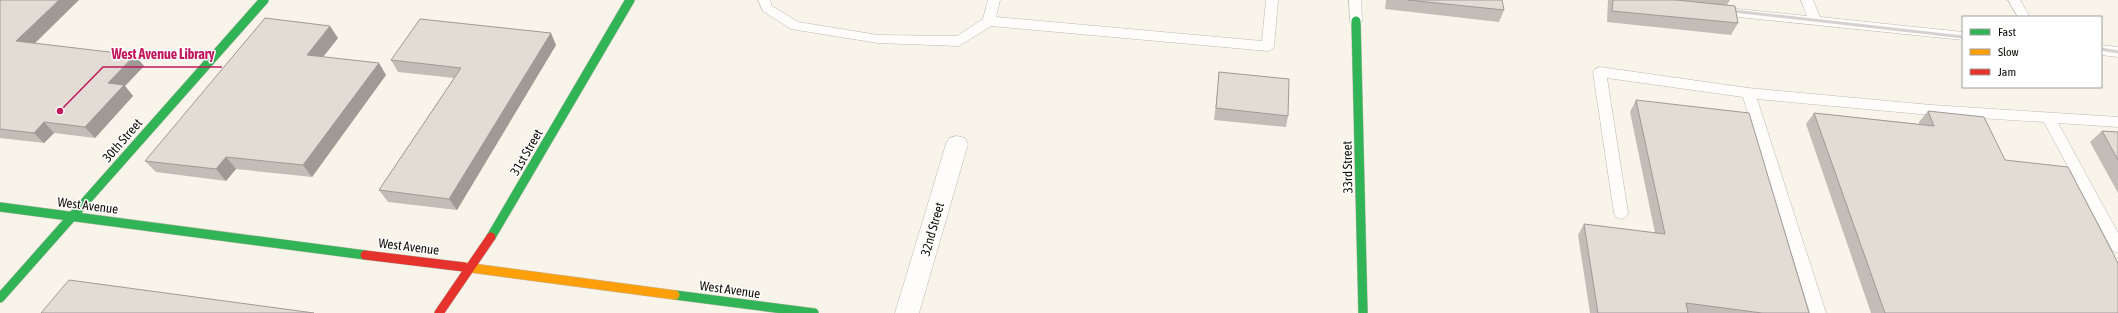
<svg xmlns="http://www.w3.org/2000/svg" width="2118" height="313" font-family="'Asap Condensed',sans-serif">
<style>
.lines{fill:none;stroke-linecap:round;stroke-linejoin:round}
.lane-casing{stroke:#bcb8b0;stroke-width:1}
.street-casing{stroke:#bcb8b0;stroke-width:1}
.fast-casing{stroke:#bcb8b0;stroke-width:10}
.slow-casing{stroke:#bcb8b0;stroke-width:10}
.jam-casing{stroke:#bcb8b0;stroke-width:10}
.lane{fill:#fefdfc;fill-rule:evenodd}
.street{fill:#fefdfc;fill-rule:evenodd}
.fast{stroke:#30b455;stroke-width:9}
.slow{stroke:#ff9f0a;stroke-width:9}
.jam{stroke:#e5322d;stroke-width:9}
.rail{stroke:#d4d3d0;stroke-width:3}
.wall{fill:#c3bdb7}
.shaded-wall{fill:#9f9a95}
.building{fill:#e3dcd5;stroke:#9f9a95}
.labels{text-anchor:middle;stroke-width:3;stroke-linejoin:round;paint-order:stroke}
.street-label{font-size:13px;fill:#100d07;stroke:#fff}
.leader{fill:none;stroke:#c2185b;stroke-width:1.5}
.callout-dot{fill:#c2185b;stroke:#fff;stroke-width:1.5}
.callout-label{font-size:14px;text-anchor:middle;font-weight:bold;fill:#c2185b;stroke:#fff;stroke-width:3;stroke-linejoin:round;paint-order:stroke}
</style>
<rect width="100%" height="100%" fill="#f9f4e9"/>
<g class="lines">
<defs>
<g id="lane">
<polygon points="758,0 770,0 772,6 798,22 878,35 957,36 983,19 988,0 1000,0 996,17 1262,41 1266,0 1278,0 1274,46 1273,49 1268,51 991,26 959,46 878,43 791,29 763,11"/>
<polygon points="1349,0 1361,0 1362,21 1360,24 1352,24 1350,21"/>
<polygon points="1801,0 1813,0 1820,17 1963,32 1963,40 1718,15 1712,11 1718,7 1807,16"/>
<polygon points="2008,0 2020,0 2030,17 2018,17"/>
<polygon points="2101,45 2118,47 2118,57 2101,55"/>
<polygon points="1600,67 1748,88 1931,105 2118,117 2118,127 2058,123 2118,233 2118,253 2113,251 2044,122 1931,115 1757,99 1826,313 1810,313 1743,97 1607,78 1628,213 1626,217 1621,219 1616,217 1614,213 1593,72 1595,69"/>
</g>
<polygon id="street" points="957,136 965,138 968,144 919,313 895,313 946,144 949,138"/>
<g id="fast">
<polyline points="1356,21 1363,313"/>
<polyline points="0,207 365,255"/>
<polyline points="491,237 630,0"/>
<polyline points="675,295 814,313"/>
<polyline points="0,298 264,0"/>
</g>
<polyline id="slow" points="464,267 675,295"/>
<g id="jam">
<polyline points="365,255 464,267"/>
<polyline points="439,313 491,237"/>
</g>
</defs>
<!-- lane casing -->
<use href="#lane" class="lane-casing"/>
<!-- street casing -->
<use href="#street" class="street-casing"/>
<!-- fast casing -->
<use href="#fast" class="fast-casing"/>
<!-- slow casing -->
<use href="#slow" class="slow-casing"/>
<!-- jam casing -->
<use href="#jam" class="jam-casing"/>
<!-- lane -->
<use href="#lane" class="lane"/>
<!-- street -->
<use href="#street" class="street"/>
<!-- fast -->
<use href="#fast" class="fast"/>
<!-- slow -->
<use href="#slow" class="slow"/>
<!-- jam -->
<use href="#jam" class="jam"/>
<!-- rail -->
<g class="rail">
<polyline points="1724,10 1963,37"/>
<polyline points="2101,49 2118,52"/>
</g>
</g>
<!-- wall -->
<g class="wall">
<polygon points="0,0 35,43 144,66 125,86 133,96 95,138 54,133 44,143 0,138"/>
<polygon points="1386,0 1502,0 1504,10 1499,22 1385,9"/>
<polygon points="1608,0 1730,0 1727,5 1738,23 1731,35 1607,22"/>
<polygon points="338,38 323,57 386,75 312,177 236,169 226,181 156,172 145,161"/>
<polygon points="556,45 457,210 388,202 379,190 454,78 398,72 391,60"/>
<polygon points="1219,72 1288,116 1286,127 1214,120 1218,84"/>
<polygon points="1636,100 1809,313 1590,313 1578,235 1584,224 1655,233 1630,112"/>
<polygon points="1928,111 2005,160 2118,313 1871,313 1806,124 1814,113 1919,124 1919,122"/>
<polygon points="2102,131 2118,132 2118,193 2090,142"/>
</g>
<!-- shaded-wall -->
<g class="shaded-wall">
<polygon points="59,0 79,0 26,52 16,41"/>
<polygon points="330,26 338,38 315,67 307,55"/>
<polygon points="551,33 556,45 457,210 449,199"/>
<polygon points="135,55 144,66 125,86 133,96 95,138 85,127 108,83"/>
<polygon points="379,63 386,75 312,177 303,165"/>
<polygon points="44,122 54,133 44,143 34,133"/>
<polygon points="226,157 236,169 226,181 216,169"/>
</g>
<!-- building -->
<g class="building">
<polygon points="0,0 59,0 16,41 135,55 108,83 124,85 85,127 44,122 34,133 0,129"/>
<polygon points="1408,0 1502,0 1504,10"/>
<polygon points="1613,0 1676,0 1735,6 1738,23 1612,11"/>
<polygon points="265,18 330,26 307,55 379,63 303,165 226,157 216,169 145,161"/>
<polygon points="420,19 551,33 449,199 379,190 461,68 391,60"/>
<polygon points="1219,72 1289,79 1288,116 1216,108"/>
<polygon points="1636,100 1749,113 1809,313 1762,313 1686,303 1688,313 1598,313 1584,224 1665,234"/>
<polygon points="1928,111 1984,117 2005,160 2068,167 2118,263 2118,313 1885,313 1814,113 1934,126"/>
<polygon points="2102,131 2118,132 2118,160"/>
<polygon points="69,280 314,313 41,313"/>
</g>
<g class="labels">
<!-- street labels -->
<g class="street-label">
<text transform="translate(122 140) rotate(-49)" y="5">30th Street</text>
<text transform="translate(526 152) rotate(-60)" y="5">31st Street</text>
<text transform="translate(1347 167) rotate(-91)" y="5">33rd Street</text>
<text transform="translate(88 205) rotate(7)" y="5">West Avenue</text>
<text transform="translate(932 229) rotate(-74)" y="5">32nd Street</text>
<text transform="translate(409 246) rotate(7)" y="5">West Avenue</text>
<text transform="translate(730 289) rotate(8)" y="5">West Avenue</text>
</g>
</g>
<!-- callouts -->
<path class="leader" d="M60 111L103 67H222"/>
<circle class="callout-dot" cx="60" cy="111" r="4"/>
<g class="callout-label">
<text x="163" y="59">West Avenue Library</text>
</g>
<!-- legend -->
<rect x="1962" y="16" width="140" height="72" fill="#ffffff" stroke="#9f9e9c"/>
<rect x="1970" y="29" width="20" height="6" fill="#30b455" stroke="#9f9e9c"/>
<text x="1998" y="36" font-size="12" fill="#100d07">Fast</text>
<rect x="1970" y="49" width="20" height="6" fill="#ff9f0a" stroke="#9f9e9c"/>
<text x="1998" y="56" font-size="12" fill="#100d07">Slow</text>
<rect x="1970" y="69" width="20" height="6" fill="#e5322d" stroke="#9f9e9c"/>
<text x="1998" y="76" font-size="12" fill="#100d07">Jam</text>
</svg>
